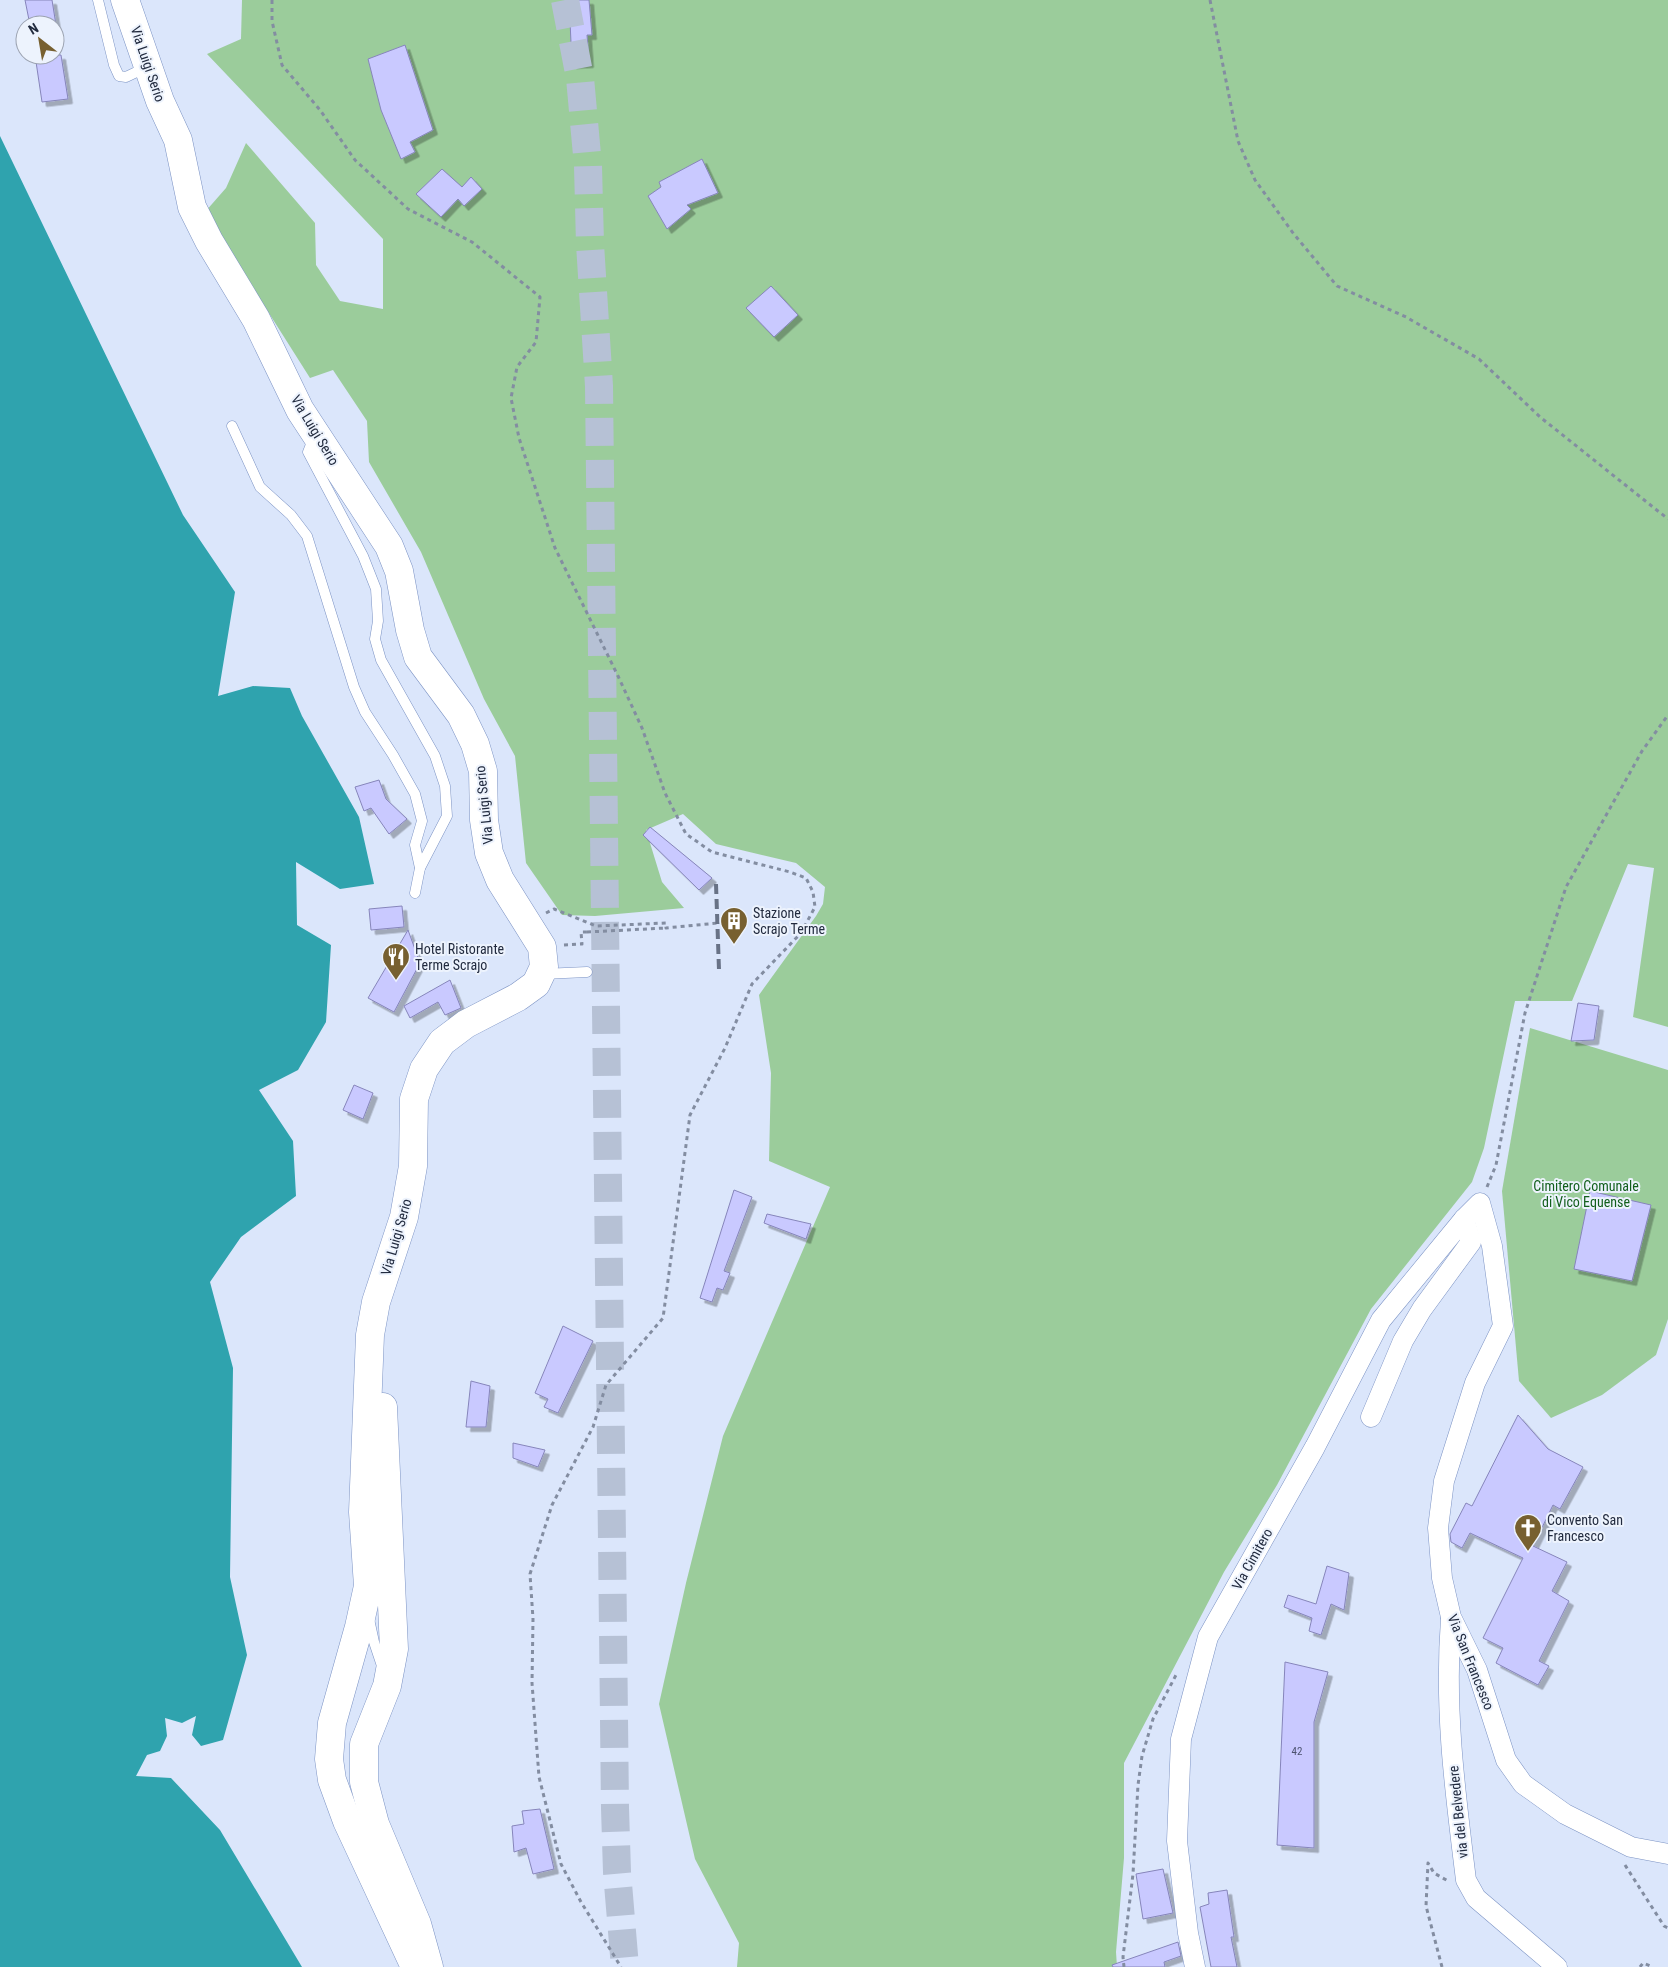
<svg xmlns="http://www.w3.org/2000/svg" width="1668" height="1967" font-family="'Roboto Condensed',sans-serif">
<style>
.green{fill:#9bcc9b}
.water{fill:#2fa3ae}
.building{fill:#c9c9ff;stroke:#8685ba;filter:url(#shadow)}
.lines{fill:none;stroke-linecap:round;stroke-linejoin:round}
.highway-tunnel{stroke:#b6c1d5;stroke-width:28;stroke-dasharray:28 14;stroke-linecap:butt}
.lane-casing{stroke:#7c93c4;stroke-width:11}
.street-casing{stroke:#7c93c4;stroke-width:21}
.secondary-casing{stroke:#7c93c4;stroke-width:29}
.path{stroke:#838da1;stroke-width:3;stroke-dasharray:4 4;stroke-linecap:butt}
.lane{stroke:#fff;stroke-width:10}
.street{stroke:#fff;stroke-width:20}
.secondary{stroke:#fff;stroke-width:28}
.rail{stroke:#687286;stroke-width:4;stroke-dasharray:10 5;stroke-linecap:butt}
.path-bridge{stroke:#838da1;stroke-width:3;stroke-dasharray:4 4;stroke-linecap:butt}
.labels{text-anchor:middle;stroke-width:4;stroke-linejoin:round;paint-order:stroke}
.number-label{font-size:11px;fill:#4c526f}
.street-label{font-size:14px;fill:#222b3f;stroke:#edf3fd}
.poi-label{font-size:14px;fill:#222b3f;stroke:#edf3fd;text-anchor:start}
.park-label{font-size:14px;fill:#125f1c;stroke:#edf3fd}
</style>
<defs>
<filter id="shadow"><feDropShadow dx="4.5" dy="4.5" stdDeviation="0" flood-color="#0004"/></filter>
</defs>
<rect width="100%" height="100%" fill="#dbe6fb"/>
<!-- green -->
<g class="green">
<polygon points="242,0 1668,0 1668,1027 1633,1017 1654,868 1628,864 1572,1001 1515,1001 1484,1148 1472,1182 1371,1309 1277,1485 1224,1572 1124,1763 1124,1858 1116,1952 1117,1967 737,1967 739,1943 695,1859 659,1704 686,1583 723,1436 830,1187 769,1161 771,1073 759,995 816,916 823,904 825,887 796,863 716,844 683,814 646,830 662,882 684,908 595,916 562,915 526,863 515,756 484,699 421,552 369,462 367,421 333,370 310,378 205,212 226,188 246,143 315,223 316,265 340,301 383,309 383,239 207,54 241,39"/>
<polygon points="1530,1028 1668,1070 1668,1319 1656,1355 1602,1395 1551,1418 1519,1381 1502,1191"/>
</g>
<!-- water -->
<polygon class="water" points="0,136 183,515 235,592 218,696 253,686 290,688 302,716 359,817 374,884 340,889 296,862 297,925 331,945 326,1022 298,1070 259,1090 293,1141 296,1196 241,1237 210,1282 233,1368 230,1577 247,1655 223,1740 201,1746 192,1735 196,1716 182,1723 165,1718 167,1736 160,1751 147,1755 136,1776 171,1778 220,1830 302,1967 0,1967"/>
<!-- building -->
<g class="building">
<polygon points="25,0 52,0 56,25 30,25"/>
<polygon points="569,0 589,0 592,35 587,35 589,63 572,64"/>
<polygon points="405,45 433,130 410,142 415,152 401,159 381,110 368,59"/>
<polygon points="35,55 61,55 68,99 42,102"/>
<polygon points="702,159 718,193 687,205 691,209 667,229 648,196 661,187 659,182"/>
<polygon points="442,169 462,187 471,177 482,189 464,206 458,199 441,217 416,194"/>
<polygon points="771,286 798,315 774,337 746,308"/>
<polygon points="379,780 386,799 407,819 389,834 371,808 364,811 355,787"/>
<polygon points="650,827 712,878 699,890 643,835"/>
<polygon points="402,906 404,927 371,930 369,909"/>
<polygon points="408,930 420,963 394,1012 368,998"/>
<polygon points="450,980 461,1008 445,1015 438,1002 410,1018 404,1006"/>
<polygon points="1578,1003 1599,1006 1594,1040 1571,1041"/>
<polygon points="354,1085 373,1093 363,1119 343,1110"/>
<polygon points="734,1190 752,1197 724,1271 730,1273 723,1290 717,1288 712,1302 700,1298"/>
<polygon points="1590,1191 1651,1205 1632,1281 1574,1269"/>
<polygon points="767,1214 811,1224 806,1239 764,1223"/>
<polygon points="563,1326 593,1341 558,1413 544,1407 548,1399 535,1393"/>
<polygon points="471,1381 490,1386 486,1427 466,1427"/>
<polygon points="1518,1415 1548,1449 1583,1467 1560,1509 1553,1505 1533,1546 1567,1562 1552,1591 1569,1601 1539,1661 1549,1666 1538,1685 1496,1663 1503,1648 1483,1638 1523,1558 1470,1533 1462,1548 1451,1542 1450,1534 1466,1503 1472,1506"/>
<polygon points="513,1443 545,1450 538,1467 513,1458"/>
<polygon points="1327,1566 1349,1573 1344,1610 1331,1604 1321,1635 1309,1631 1312,1618 1284,1607 1288,1595 1316,1604"/>
<polygon points="1285,1662 1328,1672 1314,1722 1314,1848 1277,1845"/>
<polygon points="540,1809 554,1869 533,1874 526,1848 514,1852 512,1826 524,1824 522,1811"/>
<polygon points="1163,1869 1173,1913 1143,1919 1136,1874"/>
<polygon points="1227,1890 1234,1937 1231,1937 1237,1967 1211,1967 1200,1907 1209,1904 1208,1893"/>
<polygon points="1178,1942 1181,1956 1164,1962 1165,1967 1113,1967 1112,1965"/>
</g>
<g class="lines">
<!-- highway-tunnel -->
<polyline class="highway-tunnel" points="565,0 580,78 588,166 590,244 599,386 615,1808 617,1872 625,1967"/>
<defs>
<g id="lane">
<polyline points="98,0 114,65 119,76 126,77 147,67"/>
<polyline points="232,426 260,487 291,515 307,536 354,687 365,712 393,755 415,794 422,821 415,845 420,868"/>
<polyline points="314,437 308,452 363,556 376,589 378,621 375,639 381,660 435,756 445,786 447,816 420,868 415,893"/>
<polyline points="543,974 587,972"/>
<polyline points="369,1619 374,1642 381,1663"/>
</g>
<g id="street">
<polyline points="1371,1417 1403,1341 1422,1309 1471,1242 1464,1219"/>
<path d="M1451,1619c-7,90 4,172 15,261l10,18 81,69"/>
<polyline points="1195,1967 1188,1933 1177,1841 1181,1739 1208,1637 1315,1447 1381,1320 1464,1219 1480,1203 1492,1246 1503,1326 1475,1383 1444,1481 1438,1528 1442,1578 1451,1617 1477,1670 1506,1760 1523,1784 1565,1814 1631,1847 1668,1854"/>
</g>
<g id="secondary">
<polyline points="125,0 160,101 178,140 192,207 209,241 256,319 300,410 389,546 399,571 410,630 418,657 461,715 475,744 483,771 484,820 489,853 500,880 542,947 544,967 536,984 518,997 466,1024 442,1042 424,1069 414,1099 413,1166 404,1217 376,1302 370,1335 363,1512 368,1586 359,1627 332,1723 329,1759 332,1780 347,1821 415,1967"/>
<polyline points="383,1407 394,1649 387,1686 364,1744 364,1782 375,1824 417,1924 429,1967"/>
</g>
</defs>
<!-- lane casing -->
<use href="#lane" class="lane-casing"/>
<!-- street casing -->
<use href="#street" class="street-casing"/>
<!-- secondary casing -->
<use href="#secondary" class="secondary-casing"/>
<!-- path -->
<g class="path">
<polyline points="272,0 272,21 282,65 320,110 355,160 408,209 472,242 540,297 536,342 517,367 511,398 519,438 555,548 618,676 642,728 665,793 686,834 712,852 790,872 806,878 813,892 815,907 801,933 752,984 725,1048 690,1115 663,1318 606,1385 593,1427 552,1505 530,1574 533,1619 532,1683 539,1777 561,1864 581,1902 621,1967"/>
<polyline points="1210,0 1238,141 1255,180 1293,233 1337,286 1406,317 1479,359 1540,417 1668,519"/>
<polyline points="546,913 554,909 596,926 666,923 666,928 728,922"/>
<polyline points="564,945 582,944 581,932 587,932"/>
<polyline points="1487,1187 1496,1165 1525,1013 1566,887 1642,751 1668,715"/>
<polyline points="1625,1865 1664,1926 1668,1928"/>
<polyline points="1124,1967 1123,1957 1133,1874 1138,1785 1142,1756 1153,1719 1176,1675"/>
<polyline points="1442,1967 1426,1906 1428,1863 1434,1873 1448,1881"/>
<polyline points="1640,1967 1643,1963 1653,1967"/>
</g>
<!-- lane -->
<use href="#lane" class="lane"/>
<!-- street -->
<use href="#street" class="street"/>
<!-- secondary -->
<use href="#secondary" class="secondary"/>
<!-- rail -->
<polyline class="rail" points="716,884 719,970"/>
<!-- path-bridge -->
<polyline class="path-bridge" points="587,932 666,928"/>
</g>
<!-- icons -->
<defs>
<symbol id="building-pin" viewBox="-11 -11 22 30"><path d="M0 17L-7.5 6A9.5 9.5 0 1 1 7.5 6Z" fill="#776030" stroke="#edf3fd"/><path d="M-4-6H4V6H1V3H-1V6H-4ZM-2.5-4.3h1.7v1.8h-1.7ZM.8-4.3h1.7v1.8H.8ZM-2.5-1h1.7V.8h-1.7ZM.8-1h1.7V.8H.8Z" fill="#fff"/></symbol>
<symbol id="restaurant-pin" viewBox="-11 -11 22 30"><path d="M0 17L-7.5 6A9.5 9.5 0 1 1 7.5 6Z" fill="#776030" stroke="#edf3fd"/><path d="M-5-6h1v4h1v-4h1v4h1v-4h1v5L-1.5 .5V6h-2V.5L-5-1ZM5-6V6H3V1.5H1.5Q1.5-4 5-6Z" fill="#fff"/></symbol>
<symbol id="church-pin" viewBox="-11 -11 22 30"><path d="M0 17L-7.5 6A9.5 9.5 0 1 1 7.5 6Z" fill="#776030" stroke="#edf3fd"/><path d="M-1.2-6h2.4v3.5h3.3v2.4h-3.3V6h-2.4V-.1h-3.3v-2.4h3.3Z" fill="#fff"/></symbol>
</defs>
<g fill-rule="evenodd">
<use href="#building-pin" x="718" y="905" width="32" height="43"/>
<use href="#restaurant-pin" x="380" y="941" width="32" height="43"/>
<use href="#church-pin" x="1512" y="1512" width="32" height="43"/>
</g>
<g class="labels">
<!-- number labels -->
<g class="number-label">
<text x="1297" y="1755">42</text>
</g>
<!-- street labels -->
<g class="street-label">
<text transform="translate(148 64) rotate(71)" y="5">Via Luigi Serio</text>
<text transform="translate(315 430) rotate(59)" y="5">Via Luigi Serio</text>
<text transform="translate(484 805) rotate(-96)" y="5">Via Luigi Serio</text>
<text transform="translate(396 1237) rotate(-74)" y="5">Via Luigi Serio</text>
<text transform="translate(1252 1559) rotate(-61)" y="5">Via Cimitero</text>
<text transform="translate(1471 1662) rotate(68)" y="5">Via San Francesco</text>
<text transform="translate(1458 1812) rotate(-96)" y="5">via del Belvedere</text>
</g>
<!-- poi labels -->
<g class="poi-label">
<text x="753" y="918">Stazione<tspan x="753" dy="16">Scrajo Terme</tspan></text>
<text x="415" y="954">Hotel Ristorante<tspan x="415" dy="16">Terme Scrajo</tspan></text>
<text x="1547" y="1525">Convento San<tspan x="1547" dy="16">Francesco</tspan></text>
</g>
<!-- park labels -->
<g class="park-label">
<text x="1586" y="1191">Cimitero Comunale<tspan x="1586" dy="16">di Vico Equense</tspan></text>
</g>
</g>
<!-- north arrow -->
<g transform="translate(40 40) rotate(329)"><circle r="24" fill="#edf3fd" stroke="#9ca3b1"/>
<path d="M0-4L9 19L0 12L-9 19Z" fill="#776030"/>
<text y="-8" font-size="14" font-weight="bold" text-anchor="middle" fill="#222b3f">N</text>
</g>
</svg>
